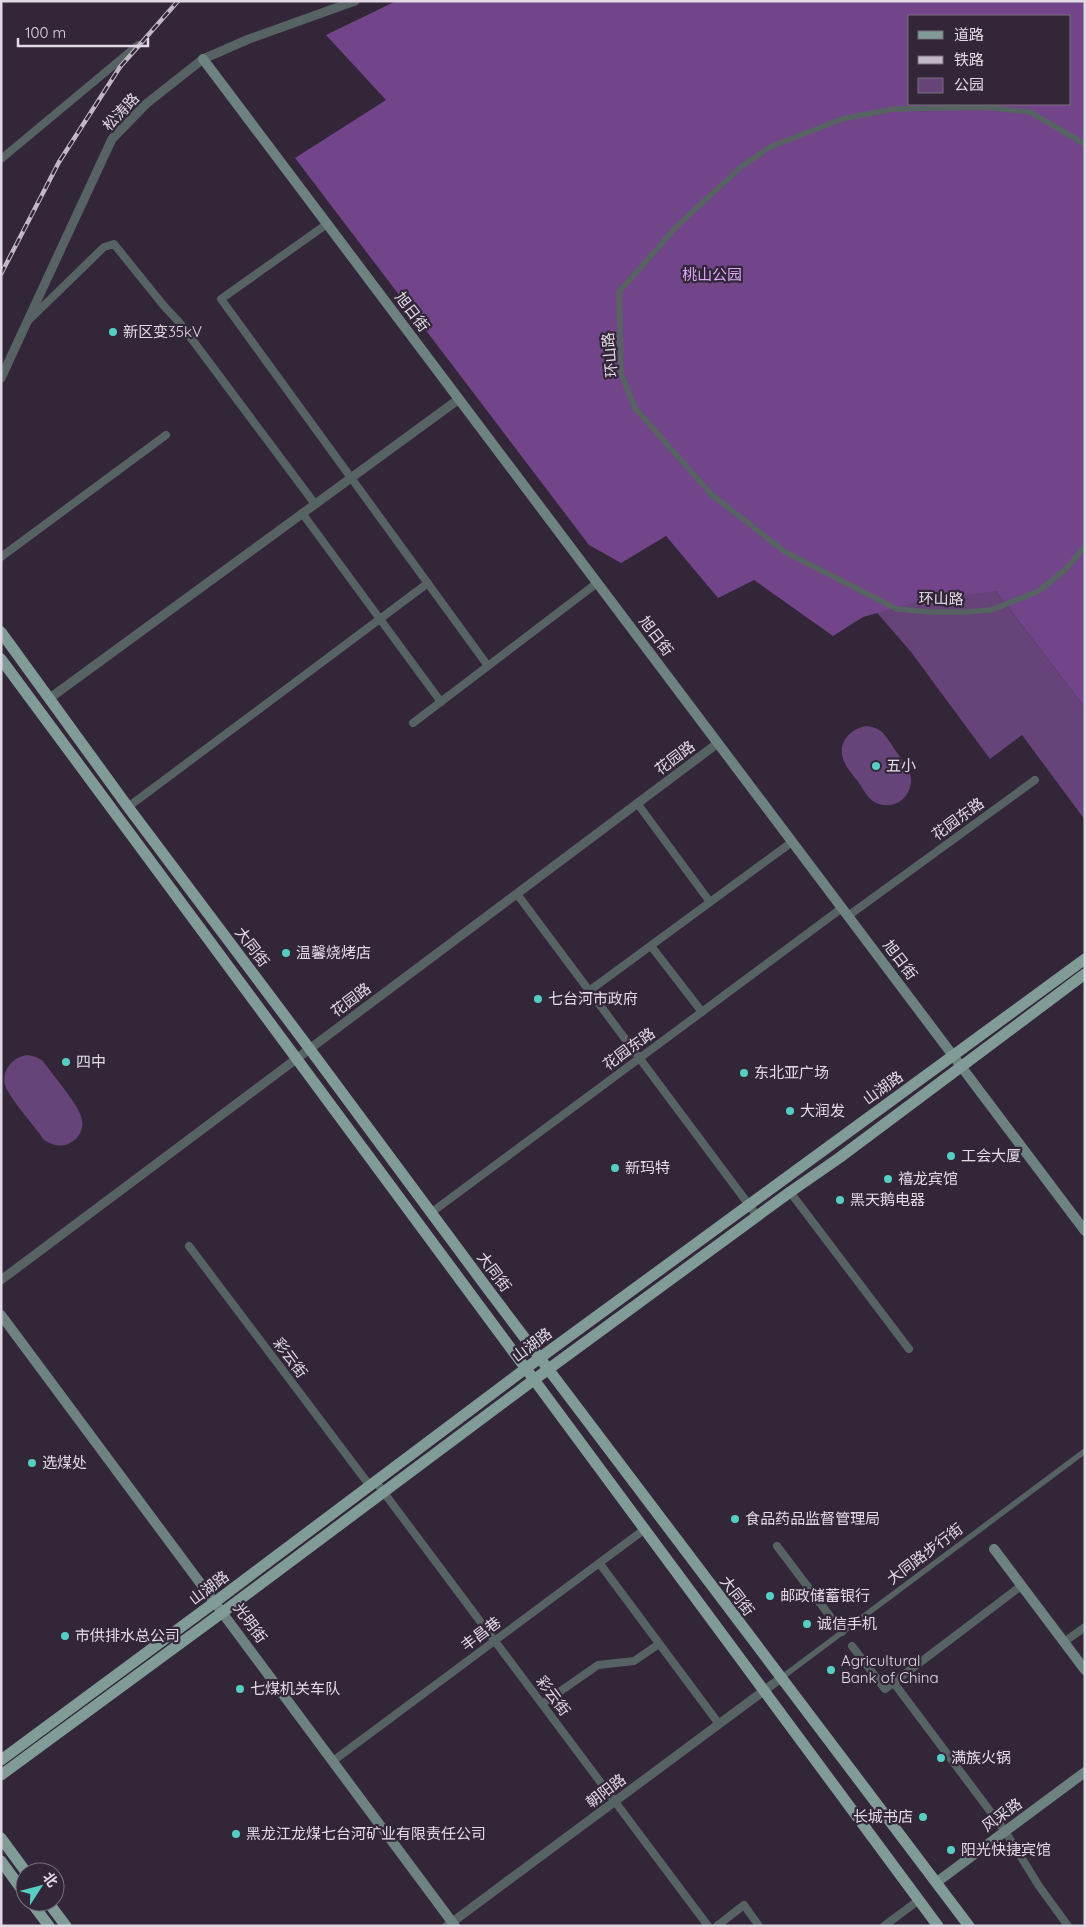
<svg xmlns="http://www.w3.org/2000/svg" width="1086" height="1927" font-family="Quicksand,'Noto Sans SC',sans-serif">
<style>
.green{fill:#664378}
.forest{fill:#724489;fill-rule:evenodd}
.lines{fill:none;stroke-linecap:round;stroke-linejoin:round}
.pedestrian{stroke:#576362;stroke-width:5.5}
.minor{stroke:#576362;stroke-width:8}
.tertiary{stroke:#576362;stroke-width:9}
.secondary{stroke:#6e8380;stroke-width:10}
.primary{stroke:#819b97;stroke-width:11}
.rail-casing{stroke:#c0b8c4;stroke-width:4.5}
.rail{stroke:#322638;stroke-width:2.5;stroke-dasharray:8;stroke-linecap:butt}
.poi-dot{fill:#56cec3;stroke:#322638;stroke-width:2}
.labels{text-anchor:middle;stroke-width:4.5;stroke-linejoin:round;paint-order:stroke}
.street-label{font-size:15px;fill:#e1dae5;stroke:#322638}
.park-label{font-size:15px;fill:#dba8f6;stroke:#322638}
.poi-label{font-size:15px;fill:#e1dae5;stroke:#322638;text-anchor:start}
</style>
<rect width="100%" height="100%" fill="#322638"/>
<!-- green -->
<g class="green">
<polygon points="858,542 996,591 1085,708 1085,820 1022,735 990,759 911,652 873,608"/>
<path d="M867,726c6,1 10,2 15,6 4,4 8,10 11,15 5,7 11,15 15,22 8,15 -1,33 -17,36 -6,1 -13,0 -18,-4 -6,-4 -10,-12 -14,-18 -5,-7 -12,-14 -15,-22 -8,-18 7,-33 23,-35z"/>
<path d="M28,1055l8,2 7,4c8,12 38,46 39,59 2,10 -4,19 -12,23 -9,5 -18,2 -26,-3 -11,-16 -29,-35 -38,-52 -6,-17 6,-31 22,-33z"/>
</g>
<!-- forest -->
<path class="forest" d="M396,1h689v707l-89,-117 -72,9 -61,17 -30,19 -79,-56 -36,18 -52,-62 -45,27 -32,-18 -294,-387 91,-58 -60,-65zM910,16h160v88h-160z"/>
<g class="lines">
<!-- pedestrian -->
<g class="pedestrian">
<polyline points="1085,144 1030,112 984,107 893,109 842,119 770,147 741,167 677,226 619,292 621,373 635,408 711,494 785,552 897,609 930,612 964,612 991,610 1039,591 1066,569 1085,546"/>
<polyline points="781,1678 1085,1451"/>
</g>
<!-- minor -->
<g class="minor">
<polyline points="1,159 138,45"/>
<polyline points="327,224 221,299 488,666"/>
<polyline points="29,320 104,247 114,244 164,306 179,322 315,504"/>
<polyline points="302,513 441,702"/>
<polyline points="1,557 166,435"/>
<polyline points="413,723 597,583"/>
<polyline points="637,803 710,902"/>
<polyline points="128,807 428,583"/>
<polyline points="517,894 758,1217"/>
<polyline points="848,916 1035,780"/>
<polyline points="651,946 702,1012"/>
<polyline points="589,991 792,842"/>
<polyline points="790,1192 909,1349"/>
<polyline points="432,1212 842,908"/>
<polyline points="189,1246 370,1486"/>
<polyline points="376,1482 708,1926"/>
<polyline points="777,1546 842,1632"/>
<polyline points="600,1564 719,1724"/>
<polyline points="1064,1642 1085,1627"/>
<polyline points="852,1646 885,1689 1021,1586"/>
<polyline points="894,1683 1005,1831 1039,1886 1068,1926"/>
<polyline points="542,1704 598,1665 634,1661 659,1644"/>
<polyline points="333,1761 645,1529"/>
<polyline points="717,1926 744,1905 759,1926"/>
<polyline points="884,1926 919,1900"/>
</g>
<!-- tertiary -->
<g class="tertiary">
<polyline points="1,378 112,139 146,104 203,59 249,39 355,1"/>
<polyline points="50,698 459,399"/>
<polyline points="1,1280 718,743"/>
<polyline points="447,1926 781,1678"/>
</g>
<!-- secondary -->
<g class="secondary">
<polyline points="203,59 1085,1231"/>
<polyline points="1,1315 455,1926"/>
<polyline points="994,1549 1085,1670"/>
<polyline points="937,1882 1085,1772"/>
</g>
<!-- primary -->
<g class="primary">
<polyline points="1,632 128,807 309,1048 487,1288 969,1926"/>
<polyline points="1,659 938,1926"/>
<polyline points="1,1760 215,1602 541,1357 1085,959"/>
<polyline points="1,1775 223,1612 535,1379 790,1192 839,1158 1085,974"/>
<polyline points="1,1838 26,1872"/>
<polyline points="1,1861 25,1894"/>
<polyline points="31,1902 49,1926"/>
<polyline points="48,1902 66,1926"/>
</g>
<defs>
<polyline id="rail" points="1,274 59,162 120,67 178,1"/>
</defs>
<!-- rail casing -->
<use href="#rail" class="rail-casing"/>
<!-- rail -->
<use href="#rail" class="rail"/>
</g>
<!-- markers -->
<g class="poi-dot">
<circle cx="113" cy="332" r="5"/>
<circle cx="876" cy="766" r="5"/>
<circle cx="286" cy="953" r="5"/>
<circle cx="538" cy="999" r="5"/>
<circle cx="66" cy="1062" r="5"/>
<circle cx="744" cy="1073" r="5"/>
<circle cx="790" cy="1111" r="5"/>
<circle cx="951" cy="1156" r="5"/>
<circle cx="615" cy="1168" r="5"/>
<circle cx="888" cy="1179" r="5"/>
<circle cx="840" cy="1200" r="5"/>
<circle cx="32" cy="1463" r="5"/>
<circle cx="735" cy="1519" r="5"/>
<circle cx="770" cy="1596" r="5"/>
<circle cx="807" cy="1624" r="5"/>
<circle cx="65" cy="1636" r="5"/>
<circle cx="831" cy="1670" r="5"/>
<circle cx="240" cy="1689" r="5"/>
<circle cx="941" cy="1758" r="5"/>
<circle cx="923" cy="1817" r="5"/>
<circle cx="236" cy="1834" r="5"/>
<circle cx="951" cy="1850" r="5"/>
</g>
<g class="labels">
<!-- street labels -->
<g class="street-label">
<text transform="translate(121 112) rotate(-47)" y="5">松涛路</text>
<text transform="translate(412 312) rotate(53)" y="5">旭日街</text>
<text transform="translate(610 355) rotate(-95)" y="5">环山路</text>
<text transform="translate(941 599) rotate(1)" y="5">环山路</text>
<text transform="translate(656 636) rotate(53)" y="5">旭日街</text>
<text transform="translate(675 758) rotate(-37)" y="5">花园路</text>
<text transform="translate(958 819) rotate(-36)" y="5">花园东路</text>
<text transform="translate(252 947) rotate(53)" y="5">大同街</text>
<text transform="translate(900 960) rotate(53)" y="5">旭日街</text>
<text transform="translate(351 1000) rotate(-37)" y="5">花园路</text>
<text transform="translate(629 1049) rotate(-36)" y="5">花园东路</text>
<text transform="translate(883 1088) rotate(-36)" y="5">山湖路</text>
<text transform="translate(494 1272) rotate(53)" y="5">大同街</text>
<text transform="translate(532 1345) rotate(-37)" y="5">山湖路</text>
<text transform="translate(290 1358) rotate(53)" y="5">彩云街</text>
<text transform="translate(925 1554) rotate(-37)" y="5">大同路步行街</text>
<text transform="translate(209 1588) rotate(-37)" y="5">山湖路</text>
<text transform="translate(737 1596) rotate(53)" y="5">大同街</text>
<text transform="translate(250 1623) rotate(54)" y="5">光明街</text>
<text transform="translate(481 1634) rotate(-37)" y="5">丰昌巷</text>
<text transform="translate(553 1696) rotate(53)" y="5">彩云街</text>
<text transform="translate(606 1791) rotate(-37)" y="5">朝阳路</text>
<text transform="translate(1002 1815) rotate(-36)" y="5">风采路</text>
</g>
<!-- park labels -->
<g class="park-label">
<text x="712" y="280">桃山公园</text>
</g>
<!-- poi labels -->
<g class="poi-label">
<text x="123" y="337">新区变35kV</text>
<text x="886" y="771">五小</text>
<text x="296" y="958">温馨烧烤店</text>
<text x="548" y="1004">七台河市政府</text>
<text x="76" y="1067">四中</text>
<text x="754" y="1078">东北亚广场</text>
<text x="800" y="1116">大润发</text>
<text x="961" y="1161">工会大厦</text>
<text x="625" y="1173">新玛特</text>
<text x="898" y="1184">禧龙宾馆</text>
<text x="850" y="1205">黑天鹅电器</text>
<text x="42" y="1468">选煤处</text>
<text x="745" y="1524">食品药品监督管理局</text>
<text x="780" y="1601">邮政储蓄银行</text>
<text x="817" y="1629">诚信手机</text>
<text x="75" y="1641">市供排水总公司</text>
<text x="841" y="1666">Agricultural<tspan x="841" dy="17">Bank of China</tspan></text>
<text x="250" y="1694">七煤机关车队</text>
<text x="951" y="1763">满族火锅</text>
<text x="913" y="1822" text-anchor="end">长城书店</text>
<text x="246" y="1839">黑龙江龙煤七台河矿业有限责任公司</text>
<text x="961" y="1855">阳光快捷宾馆</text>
</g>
</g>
<!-- border -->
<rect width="1086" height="1927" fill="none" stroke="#e1dae5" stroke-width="5"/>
<!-- legend -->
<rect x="908" y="15" width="162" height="90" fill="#322638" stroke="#786e7d"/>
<rect x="918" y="31" width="25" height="8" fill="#819b97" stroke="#786e7d"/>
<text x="954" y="40" font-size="15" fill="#e1dae5">道路</text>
<rect x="918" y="56" width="25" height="8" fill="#c0b8c4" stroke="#786e7d"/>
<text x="954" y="65" font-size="15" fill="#e1dae5">铁路</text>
<rect x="918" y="78" width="25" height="15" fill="#664378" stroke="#786e7d"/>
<text x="954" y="90" font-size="15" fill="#e1dae5">公园</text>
<!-- north arrow -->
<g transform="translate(40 1887) rotate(54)"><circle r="24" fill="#322638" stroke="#786e7d"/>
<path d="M0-4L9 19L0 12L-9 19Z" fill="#56cec3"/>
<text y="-8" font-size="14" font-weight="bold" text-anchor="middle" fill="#e1dae5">北</text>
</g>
<!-- scale -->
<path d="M18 38v8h130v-8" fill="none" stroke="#e1dae5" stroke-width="2.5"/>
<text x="25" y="38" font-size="15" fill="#e1dae5" stroke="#322638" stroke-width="4" paint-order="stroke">100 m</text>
</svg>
